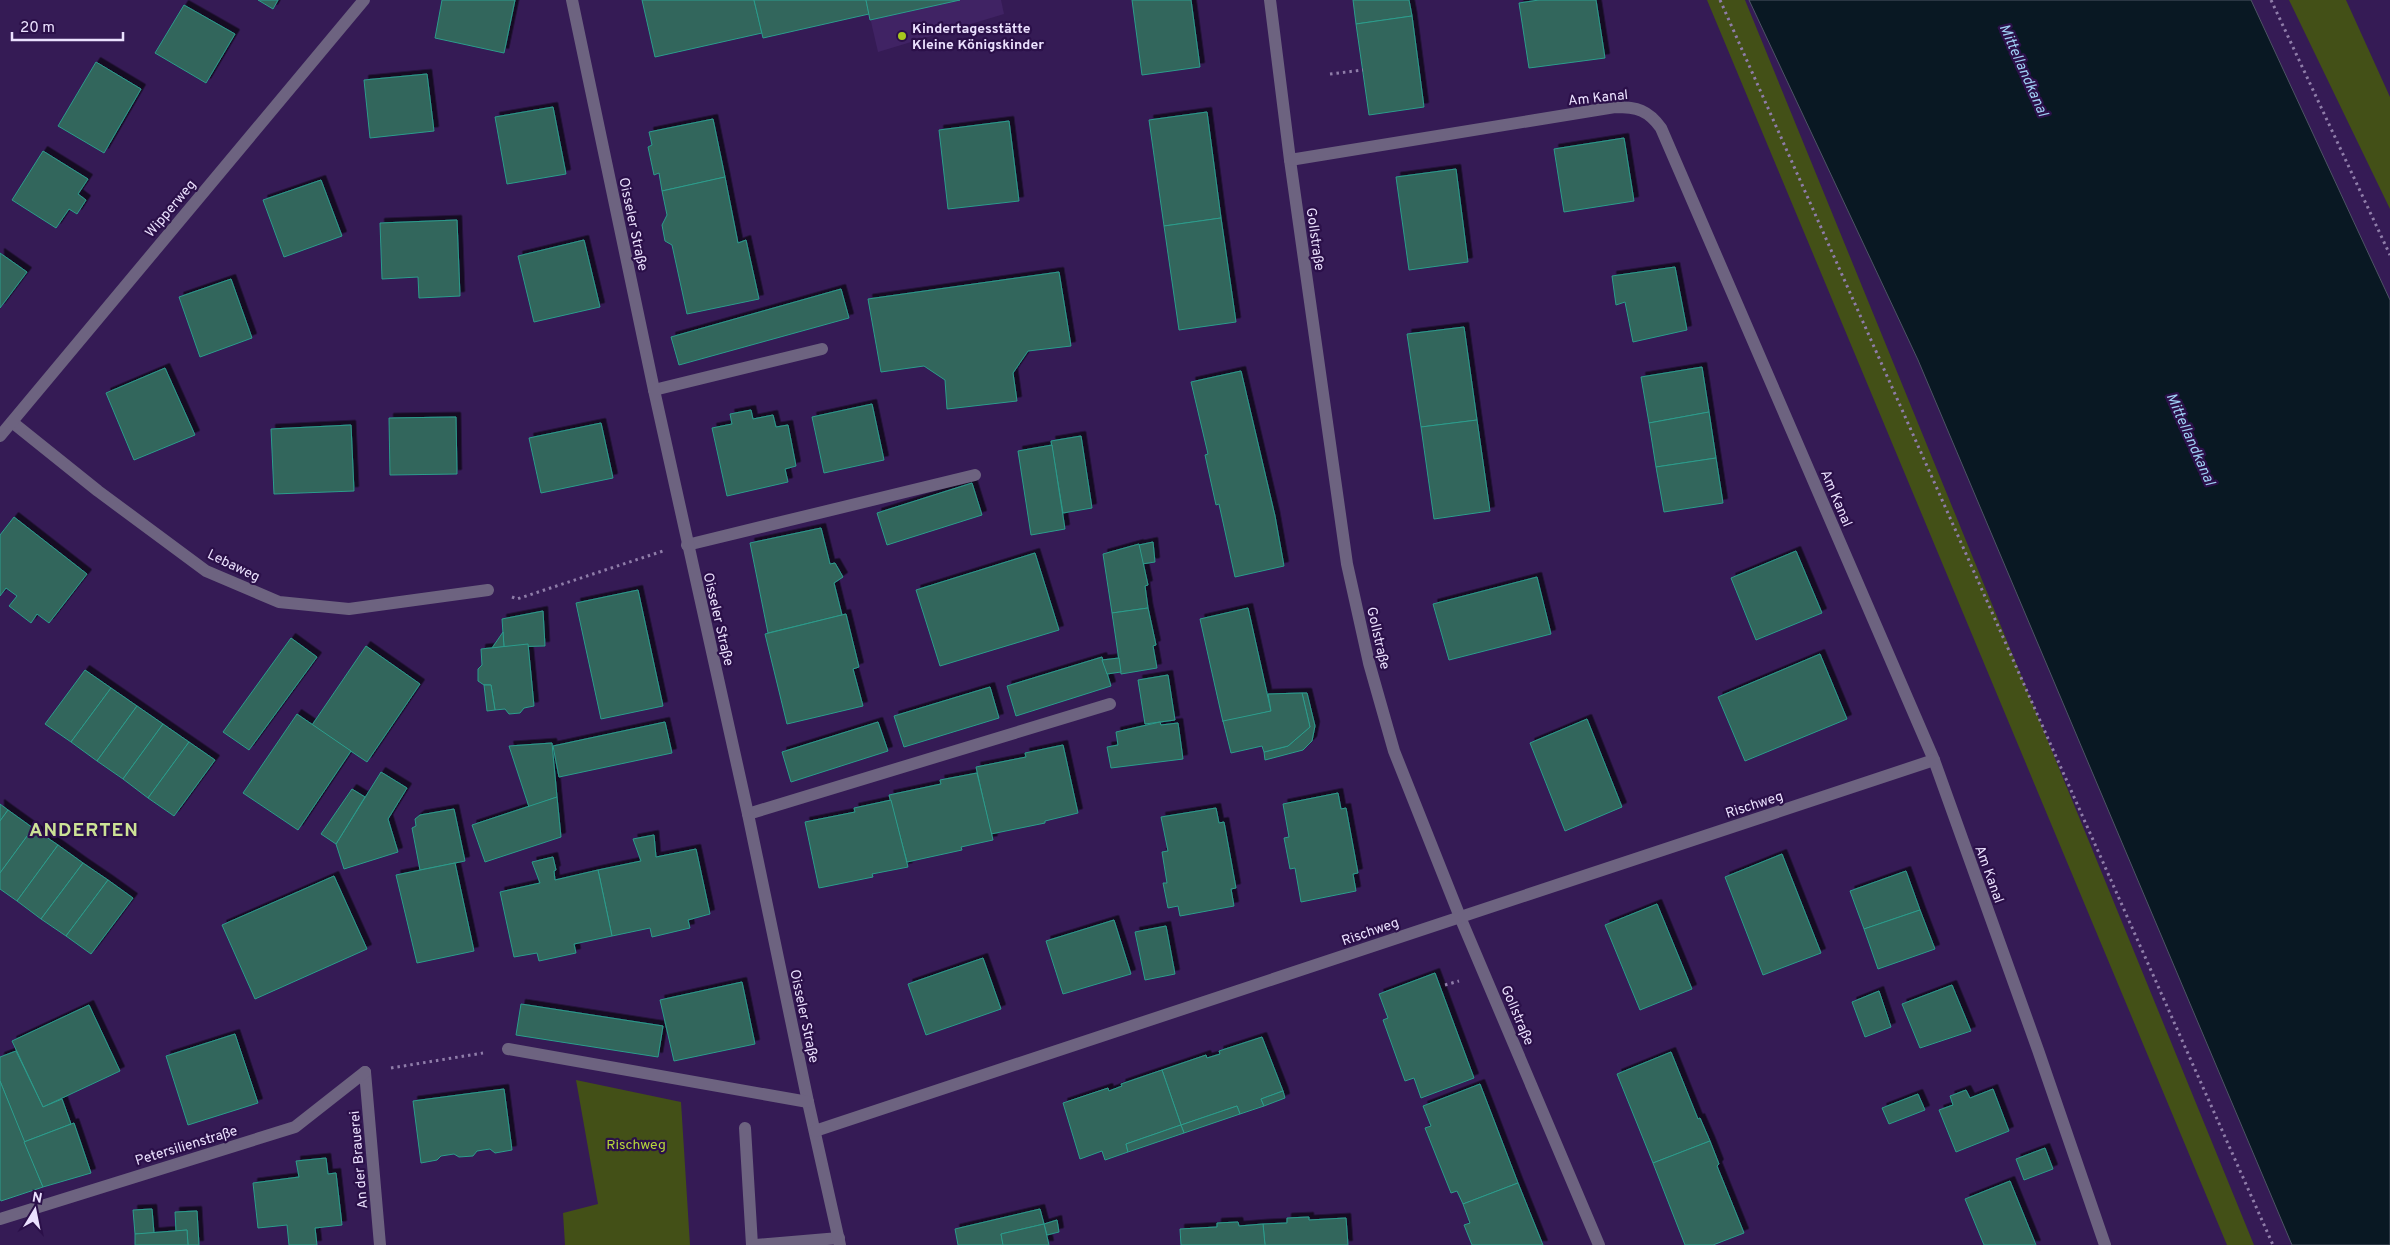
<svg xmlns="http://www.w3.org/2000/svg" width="2390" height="1245" font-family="Overpass,sans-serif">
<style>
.built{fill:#402364}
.green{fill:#435017}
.water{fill:#091823;stroke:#4d5465}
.building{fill:#30665c;stroke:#2d9c8c;filter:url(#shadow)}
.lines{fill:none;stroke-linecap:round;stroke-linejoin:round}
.path{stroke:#8f7da9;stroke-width:3;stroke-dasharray:2.5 4;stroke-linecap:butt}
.lane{stroke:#6d6380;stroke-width:12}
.street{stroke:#6d6380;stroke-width:12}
.poi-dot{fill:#a8c71e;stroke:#2b1049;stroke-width:2}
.labels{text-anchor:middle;stroke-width:4.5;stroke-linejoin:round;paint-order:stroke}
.poi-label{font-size:14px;font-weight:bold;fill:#ebe1fe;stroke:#2b1049;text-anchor:start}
.street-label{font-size:14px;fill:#ebe1fe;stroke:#2b1049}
.park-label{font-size:14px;fill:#b6d73a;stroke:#2b1049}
.water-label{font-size:15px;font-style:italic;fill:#9fcff3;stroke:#2b1049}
.district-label{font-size:19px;font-weight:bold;letter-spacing:1px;fill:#cde296;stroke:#2b1049}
</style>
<defs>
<filter id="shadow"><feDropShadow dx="4.5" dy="-4.5" stdDeviation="0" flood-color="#0009"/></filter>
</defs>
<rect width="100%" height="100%" fill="#351b55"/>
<!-- built -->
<polygon class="built" points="866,0 1001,0 1004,14 878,52"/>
<!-- green -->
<g class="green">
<polygon points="1707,0 1745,0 2254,1245 2227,1245"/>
<polygon points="2289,0 2346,0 2390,97 2390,209"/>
<polygon points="576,1080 681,1102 690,1245 565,1245 563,1213 598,1204"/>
</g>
<!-- water -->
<polygon class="water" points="1749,0 2251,0 2390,300 2390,1245 2292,1245 1918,360"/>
<!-- building -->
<g class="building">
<polygon points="258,0 278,0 273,9"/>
<polygon points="442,0 515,0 504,53 435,38"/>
<polygon points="642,0 754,0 762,33 655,57"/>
<polygon points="754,0 866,0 869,14 763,38"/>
<polygon points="866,0 960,0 870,20"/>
<polygon points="1132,0 1191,0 1200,67 1142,75"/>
<polygon points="1353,0 1409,0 1412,16 1356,24"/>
<polygon points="1539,0 1596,0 1605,58 1529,68 1519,3"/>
<polygon points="184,5 235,34 206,83 155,53"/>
<polygon points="1412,16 1424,107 1369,115 1356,24"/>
<polygon points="96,62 141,89 104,153 58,126"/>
<polygon points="427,74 434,131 370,138 364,80"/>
<polygon points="553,107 566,174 507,184 495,117"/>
<polygon points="1207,112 1221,218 1164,226 1149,120"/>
<polygon points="713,119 725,177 662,191 659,173 654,175 648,147 652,145 649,132"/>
<polygon points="1009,121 1019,201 948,209 939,130"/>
<polygon points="1624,138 1634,201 1564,212 1554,149"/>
<polygon points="43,151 88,179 78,194 86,200 77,214 69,209 56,228 12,200"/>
<polygon points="1456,169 1468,262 1409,270 1396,177"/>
<polygon points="725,177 738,243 746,240 759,299 687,314 672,245 665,241 662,225 667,215 662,191"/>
<polygon points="321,180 342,236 284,257 263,200"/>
<polygon points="1221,218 1236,322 1179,330 1164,226"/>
<polygon points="457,220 460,296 419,298 418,277 382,279 380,223"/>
<polygon points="584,240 600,307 534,322 518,256"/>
<polygon points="0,253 27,272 0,308"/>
<polygon points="1675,267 1687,330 1633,342 1625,302 1616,305 1612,276"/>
<polygon points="1059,272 1071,346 1028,351 1013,373 1017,401 947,409 945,380 924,366 881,372 868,299"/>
<polygon points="231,279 252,338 200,357 179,297"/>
<polygon points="841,289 849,318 679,365 671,337"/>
<polygon points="1464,327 1477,420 1421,427 1407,334"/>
<polygon points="1702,367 1709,412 1649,423 1641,377"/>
<polygon points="165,368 195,435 134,460 106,393"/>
<polygon points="1241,371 1275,516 1284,566 1235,577 1219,504 1216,505 1205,455 1208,454 1191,382"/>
<polygon points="872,404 884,460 824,473 812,417"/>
<polygon points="751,410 753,419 773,415 776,427 788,425 796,466 785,469 788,482 727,496 712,428 732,424 730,414"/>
<polygon points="1709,412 1716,458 1656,467 1649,423"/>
<polygon points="456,417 457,474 390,475 389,418"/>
<polygon points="1477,420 1490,511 1434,519 1421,427"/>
<polygon points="601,423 613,478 541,493 529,438"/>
<polygon points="351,425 354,491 274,494 271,429"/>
<polygon points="1081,436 1092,508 1063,513 1051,441"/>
<polygon points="1052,445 1065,529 1031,535 1018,451"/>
<polygon points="1716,458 1723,503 1664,512 1656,467"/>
<polygon points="972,483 982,515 887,545 877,513"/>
<polygon points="14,517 87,574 49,623 37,614 31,623 9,606 17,596 6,588 0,596 0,535"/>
<polygon points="821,528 830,564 835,563 843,577 834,583 842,615 768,633 750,543"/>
<polygon points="1153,542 1155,562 1142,564 1139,545"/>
<polygon points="1139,544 1148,585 1145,586 1148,608 1112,613 1103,554"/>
<polygon points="1796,551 1822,613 1756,640 1731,578"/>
<polygon points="1035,553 1059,630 940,666 916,590"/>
<polygon points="1537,577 1551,634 1449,660 1433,604"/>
<polygon points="638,590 663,706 601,719 576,603"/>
<polygon points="1148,608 1156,645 1153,646 1157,668 1121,674 1112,613"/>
<polygon points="1248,608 1271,711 1223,722 1200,619"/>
<polygon points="543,611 545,646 504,647 502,619"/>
<polygon points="846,614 859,667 853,669 863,706 787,724 765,634"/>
<polygon points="503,632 504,647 492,648"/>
<polygon points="291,638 317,657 249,750 223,732"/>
<polygon points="528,644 534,706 524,708 520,713 509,714 505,709 495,710 491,685 484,685 478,681 478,669 482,665 481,649"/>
<polygon points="366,646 420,684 367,762 312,725"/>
<polygon points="1820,654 1847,719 1745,761 1718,697"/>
<polygon points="1102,657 1111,686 1016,716 1007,686"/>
<polygon points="1119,658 1121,672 1107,674 1102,660"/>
<polygon points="85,670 111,688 71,742 45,724"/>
<polygon points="1168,675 1175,720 1145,724 1138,680"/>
<polygon points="484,685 491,685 495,710 487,711"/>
<polygon points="990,687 999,718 904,747 894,716"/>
<polygon points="111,688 137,706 97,761 71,742"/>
<polygon points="1302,693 1307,693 1315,726 1312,741 1303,750 1265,760 1264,752 1288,746 1310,727"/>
<polygon points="1302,693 1310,727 1288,746 1264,752 1262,746 1231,753 1223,721 1271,711 1268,694"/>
<polygon points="137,706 163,724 123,779 97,761"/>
<polygon points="297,714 351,751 298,830 243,793"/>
<polygon points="1587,719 1622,807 1565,831 1530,743"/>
<polygon points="665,722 672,753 559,777 553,746"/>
<polygon points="878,722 888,751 791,782 782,752"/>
<polygon points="1160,722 1161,725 1178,723 1183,759 1111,768 1107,747 1118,745 1116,732"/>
<polygon points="163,724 189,742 148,798 123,779"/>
<polygon points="189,742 215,760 174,816 148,798"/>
<polygon points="552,743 557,797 529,807 509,746"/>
<polygon points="1063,745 1078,813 1045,821 1045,823 991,834 976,767 1026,757 1025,753"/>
<polygon points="381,772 407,788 388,819 398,852 344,869 336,844"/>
<polygon points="977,773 993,840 961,847 962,850 907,862 889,795 941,784 940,780"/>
<polygon points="352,789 365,797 336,844 321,834"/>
<polygon points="1338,793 1341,809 1346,808 1358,873 1353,874 1356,891 1301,902 1295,868 1290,869 1284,838 1289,837 1283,804"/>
<polygon points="557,797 561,837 485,862 472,825"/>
<polygon points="891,800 908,867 872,874 873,877 819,888 805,822 855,812 854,808"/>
<polygon points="0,804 8,810 0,821"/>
<polygon points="1216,808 1219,823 1224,822 1236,888 1231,889 1234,906 1180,916 1178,906 1168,908 1163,883 1167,883 1162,852 1168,851 1161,817"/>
<polygon points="454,809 465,861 420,870 412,828 416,826 415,819 420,815"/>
<polygon points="8,810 33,828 0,873 0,821"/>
<polygon points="33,828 58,845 17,901 0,889 0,873"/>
<polygon points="654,835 656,857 696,849 710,914 688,920 690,928 652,937 650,928 612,936 598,870 641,861 633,839"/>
<polygon points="58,845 83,863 41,919 17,901"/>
<polygon points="1782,854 1821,953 1763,975 1725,877"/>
<polygon points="553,857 556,870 554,871 555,880 598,870 612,936 574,944 576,953 539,961 537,953 514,957 500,892 540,883 532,862"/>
<polygon points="83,863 108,880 66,936 41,919"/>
<polygon points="455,863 474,951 417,963 396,875"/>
<polygon points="1906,871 1920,910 1864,929 1850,891"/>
<polygon points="334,876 367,949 255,999 222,925"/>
<polygon points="108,880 133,898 91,954 66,936"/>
<polygon points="1657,904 1692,989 1640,1010 1605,925"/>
<polygon points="1920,910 1935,949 1878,969 1864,929"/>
<polygon points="1114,920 1131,974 1063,994 1046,941"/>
<polygon points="1166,926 1175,974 1145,980 1135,932"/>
<polygon points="983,958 1001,1009 926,1035 908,984"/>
<polygon points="1435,973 1474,1078 1421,1098 1414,1078 1405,1081 1383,1020 1388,1018 1379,994"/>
<polygon points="742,982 755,1044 674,1061 660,1000"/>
<polygon points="1952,985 1971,1031 1920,1048 1902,1004"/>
<polygon points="1879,991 1891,1027 1865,1037 1852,1002"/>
<polygon points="521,1004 663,1026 658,1057 516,1035"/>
<polygon points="89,1005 120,1071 43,1107 12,1041"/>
<polygon points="235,1034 258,1103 188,1125 166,1056"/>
<polygon points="1262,1037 1283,1091 1261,1099 1264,1106 1240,1114 1237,1106 1181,1125 1162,1070 1206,1055 1207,1058 1220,1054 1219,1051"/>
<polygon points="16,1051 43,1107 62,1099 71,1124 24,1142 0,1081 0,1057"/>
<polygon points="1671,1052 1698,1119 1700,1118 1710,1141 1653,1163 1617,1074"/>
<polygon points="1162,1070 1181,1125 1126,1144 1128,1152 1105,1160 1102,1151 1080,1159 1063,1103 1108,1088 1109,1091 1122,1086 1121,1084"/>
<polygon points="0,1081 43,1187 1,1201 0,1199"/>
<polygon points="1480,1084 1518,1183 1463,1204 1457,1191 1451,1193 1425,1128 1431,1126 1423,1106"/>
<polygon points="504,1089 512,1150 495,1153 490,1149 477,1151 473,1156 459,1157 454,1154 441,1156 437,1160 421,1163 413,1101"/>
<polygon points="1993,1089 2009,1131 1956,1152 1939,1110 1953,1105 1950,1096 1966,1090 1970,1098"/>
<polygon points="1283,1091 1285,1098 1264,1106 1261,1099"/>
<polygon points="1918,1094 1925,1110 1889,1124 1882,1108"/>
<polygon points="1237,1106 1240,1114 1184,1133 1181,1125"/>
<polygon points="74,1123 91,1173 43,1187 24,1142"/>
<polygon points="1181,1125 1184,1133 1128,1152 1126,1144"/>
<polygon points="1710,1141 1719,1164 1717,1166 1744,1233 1713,1245 1685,1245 1653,1163"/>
<polygon points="2045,1148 2053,1169 2024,1180 2016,1159"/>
<polygon points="326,1158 328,1174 336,1173 342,1225 315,1228 317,1245 289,1245 287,1225 258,1228 253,1183 299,1177 296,1161"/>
<polygon points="2010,1181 2036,1245 1984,1245 1965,1199"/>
<polygon points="1518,1183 1543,1245 1472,1245 1464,1225 1470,1223 1463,1204"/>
<polygon points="152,1209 154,1233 135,1234 133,1210"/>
<polygon points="1040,1209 1044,1224 1001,1234 1003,1245 958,1245 955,1229"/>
<polygon points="197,1211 199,1245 188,1245 187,1230 176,1231 175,1212"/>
<polygon points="1309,1217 1309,1220 1346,1218 1348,1245 1265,1245 1263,1224 1287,1223 1287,1218"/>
<polygon points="1057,1220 1059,1232 1047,1235 1044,1224"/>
<polygon points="1238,1222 1239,1226 1263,1224 1265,1245 1181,1245 1180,1229 1217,1227 1217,1223"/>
<polygon points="1044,1224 1049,1245 1003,1245 1001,1234"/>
<polygon points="187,1230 188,1245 135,1245 135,1234"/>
</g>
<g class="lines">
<!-- path -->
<g class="path">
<polyline points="1720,0 2273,1245"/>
<polyline points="2271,0 2390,255"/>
<polyline points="1330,74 1363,70"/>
<polyline points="512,597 517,599 663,551"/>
<polyline points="1445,985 1459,981"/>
<polyline points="391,1068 483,1053"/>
</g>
<!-- lane -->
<g class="lane">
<polyline points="654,390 822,349"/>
<polyline points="687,545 975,475"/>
<polyline points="748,814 1110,704"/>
<polyline points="745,1128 752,1245"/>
<polyline points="756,1245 839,1238"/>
</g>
<!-- street -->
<g class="street">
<polyline points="572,0 654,390 748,814 808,1102 840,1245"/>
<polyline points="1270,0 1290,160 1347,564 1369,663 1394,751 1460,917 1599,1245"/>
<path d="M1290,160l325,-53c22,0 33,3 46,21l273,632 104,290 67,195"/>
<polyline points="12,422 98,491 206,571 279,602 349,609 488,590"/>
<polyline points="0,436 364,0"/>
<polyline points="508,1049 808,1102"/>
<polyline points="365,1072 380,1245"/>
<polyline points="815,1131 1934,760"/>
<polyline points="0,1219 295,1127 365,1072"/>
</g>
</g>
<!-- markers -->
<circle class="poi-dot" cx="902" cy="36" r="5"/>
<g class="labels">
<!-- poi labels -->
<g class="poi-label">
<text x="912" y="33">Kindertagesstätte<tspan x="912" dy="16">Kleine Königskinder</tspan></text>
</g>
<!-- street labels -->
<g class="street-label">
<text transform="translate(1598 97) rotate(-6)" y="5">Am Kanal</text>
<text transform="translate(170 208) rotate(-50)" y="5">Wipperweg</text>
<text transform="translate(634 224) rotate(78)" y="5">Oisseler Straße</text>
<text transform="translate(1316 239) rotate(82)" y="5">Gollstraße</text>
<text transform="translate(1837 498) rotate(67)" y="5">Am Kanal</text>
<text transform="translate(234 565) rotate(26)" y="5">Lebaweg</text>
<text transform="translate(719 619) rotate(77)" y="5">Oisseler Straße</text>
<text transform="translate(1379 638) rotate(77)" y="5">Gollstraße</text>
<text transform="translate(1754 804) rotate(-18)" y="5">Rischweg</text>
<text transform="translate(1990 874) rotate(70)" y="5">Am Kanal</text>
<text transform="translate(1370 931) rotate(-19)" y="5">Rischweg</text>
<text transform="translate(1518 1015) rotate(67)" y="5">Gollstraße</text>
<text transform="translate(805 1016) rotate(78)" y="5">Oisseler Straße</text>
<text transform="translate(186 1145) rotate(-17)" y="5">Petersilienstraße</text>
<text transform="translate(358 1160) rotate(-95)" y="5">An der Brauerei</text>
</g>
<!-- park labels -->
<g class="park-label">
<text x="636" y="1149">Rischweg</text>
</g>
<!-- water labels -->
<g class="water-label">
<text transform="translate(2024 70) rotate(66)" y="5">Mittellandkanal</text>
<text transform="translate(2191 439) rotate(66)" y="5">Mittellandkanal</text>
</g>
<!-- district labels -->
<g class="district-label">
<text x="84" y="836">ANDERTEN</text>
</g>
</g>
<!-- north arrow -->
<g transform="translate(35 1210) rotate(10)" stroke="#2b1049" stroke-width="4" paint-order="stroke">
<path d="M0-4L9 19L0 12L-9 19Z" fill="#ebe1fe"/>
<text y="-8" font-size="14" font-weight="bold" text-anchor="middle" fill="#ebe1fe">N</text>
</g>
<!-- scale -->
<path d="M12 32v8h111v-8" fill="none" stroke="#ebe1fe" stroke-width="2.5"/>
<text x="20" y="32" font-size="15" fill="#ebe1fe" stroke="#2b1049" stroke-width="4" paint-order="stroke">20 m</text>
</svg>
